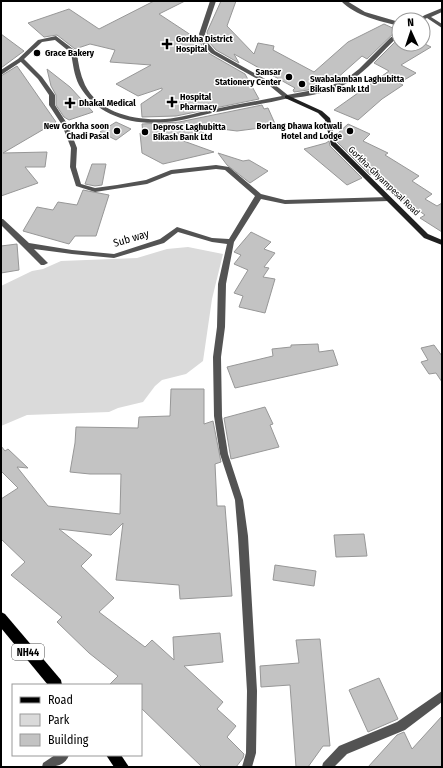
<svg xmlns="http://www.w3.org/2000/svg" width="443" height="768" font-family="'Fira Sans Condensed',sans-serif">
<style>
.green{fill:#dadada}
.building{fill:#c3c3c3;stroke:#979797}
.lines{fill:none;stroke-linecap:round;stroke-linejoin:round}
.minor{fill:#535353;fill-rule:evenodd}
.tertiary{fill:#535353;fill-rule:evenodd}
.secondary{fill:#202020;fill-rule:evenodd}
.primary{fill:#000;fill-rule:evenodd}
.poi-dot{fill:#000;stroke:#fff;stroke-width:1.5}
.labels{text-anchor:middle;stroke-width:3;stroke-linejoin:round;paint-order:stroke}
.far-poi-label{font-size:9px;font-weight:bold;fill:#000;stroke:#fff;text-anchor:start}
.far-street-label{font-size:9px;fill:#000;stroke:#fff}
.shield{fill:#fff;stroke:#4c4c4c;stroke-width:1}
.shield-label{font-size:10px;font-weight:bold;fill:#000}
.street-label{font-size:11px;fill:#000;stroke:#fff}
</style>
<rect width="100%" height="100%" fill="#fff"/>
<!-- green -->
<polygon class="green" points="188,247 223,254 212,299 203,361 186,374 162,380 155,386 143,402 118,408 109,412 27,415 1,426 1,286 32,271 43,269 61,261 137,258 167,249"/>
<!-- building -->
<g class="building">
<polygon points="154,1 185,1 159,14 200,41 202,46 210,54 245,74 259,99 176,116 142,117 141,104 162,90 162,88 138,96 116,84 151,65 110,62 115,50 90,44 75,49 57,35 44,37 28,23 69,9 99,29"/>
<polygon points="221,1 236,1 227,26 254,54 258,43 274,46 273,50 314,72 348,42 384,24 397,30 367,59 362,56 335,80 329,78 308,90 294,92 293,90 295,88 234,54 239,63 216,50 209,42 207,32"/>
<polygon points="1,34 24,51 1,68"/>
<polygon points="399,38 399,44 423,43 431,47 401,65 416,73 399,83 403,85 382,99 358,120 334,110 389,71 374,63"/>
<polygon points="17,66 56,122 3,153 47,152 45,167 25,167 38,183 1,196 1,76"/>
<polygon points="47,69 70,87 93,112 69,120 64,117 56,105 56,95 51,86"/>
<polygon points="262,105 264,109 268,108 276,126 237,131 190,125 207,135 178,139 214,152 163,164 142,153 140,133 143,134 142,124 179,122"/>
<polygon points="116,122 131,129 116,140 100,132"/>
<polygon points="348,124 370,134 363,141 388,153 385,155 419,176 412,181 432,194 425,199 437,206 442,203 442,232 420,218 425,215 383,186 385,182 372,174 370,175 337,142 336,135"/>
<polygon points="329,141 330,146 362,178 347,185 304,149 326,143"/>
<polygon points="218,153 243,161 249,160 268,171 250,183 227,165"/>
<polygon points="92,164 106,164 102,185 95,186 85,184"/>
<polygon points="83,190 109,195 96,236 75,236 69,244 23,231 37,207 53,210 58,202 77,205"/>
<polygon points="251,232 271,242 264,249 275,253 264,267 269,268 263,277 275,279 265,313 239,307 243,296 234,293 248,270 234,264 241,255 234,252"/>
<polygon points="17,244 19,270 1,273 1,246"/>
<polygon points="318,344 319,352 333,350 338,365 235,388 227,367 273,356 272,349 291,347 291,345"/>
<polygon points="434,345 442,356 442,382 436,373 429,374 421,362 428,360 421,348"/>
<polygon points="171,389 204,389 204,424 213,421 221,462 215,464 217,506 225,506 232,596 180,599 179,585 116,580 123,523 111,535 59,529 92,555 81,566 114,598 99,612 145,647 152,640 174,660 173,637 220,633 223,662 184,666 223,702 217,709 236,726 227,737 244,754 243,758 236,767 202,767 141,708 141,685 109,685 118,676 89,653 57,622 62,617 11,575 25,562 1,539 1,499 18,488 1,471 1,446 5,451 8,449 28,468 17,467 48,506 120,514 121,474 90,474 70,472 75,443 76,427 138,428 139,417 170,416"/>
<polygon points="265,407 273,424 270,425 279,447 231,459 224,418"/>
<polygon points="364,534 367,556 336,557 334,535"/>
<polygon points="275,565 316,571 314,586 273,580"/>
<polygon points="320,639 330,746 323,746 308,767 296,767 290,685 261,687 260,666 299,663 296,640"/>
<polygon points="379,678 398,719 368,732 349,690"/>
<polygon points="442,716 442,767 368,767 397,735 404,732 412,749"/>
</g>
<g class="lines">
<!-- minor -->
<g class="minor">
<path d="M341,1h6l18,11 34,10v4c-20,-5 -43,-10 -58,-25z"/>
<polygon points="442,8 442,12 431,17 442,24 442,28 427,18 423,20 416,20 425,15"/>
<path d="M399,31v5c-17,15 -31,34 -50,46 -17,11 -42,14 -62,17l-3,-2 3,-2 37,-7 21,-8 14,-11 31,-31z"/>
<polygon points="19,58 23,58 42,77 55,95 55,105 68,125 77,148 76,167 81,184 95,188 117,185 146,180 171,170 216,165 229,167 261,194 285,200 389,197 392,199 389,201 285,204 261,199 234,242 226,284 225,327 221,357 222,416 228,454 243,500 248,536 257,691 256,753 252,767 242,767 246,753 247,691 238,536 235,500 220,454 214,416 213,357 217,327 218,284 227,244 212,242 178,232 164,243 114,258 72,254 34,249 48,263 44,265 41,265 1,225 1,219 3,219 29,243 72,250 114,254 160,239 177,227 212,238 229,239 255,196 225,170 216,169 172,174 147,184 95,192 76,186 70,167 71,148 62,125 49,105 49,95 38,79 19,60"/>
<polygon points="442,691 442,702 405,730 347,754 334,767 322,767 323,763 339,746 397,722"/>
<path d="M55,755h14c-4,12 -17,12 -27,12l1,-4z"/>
</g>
<!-- tertiary -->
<path class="tertiary" d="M210,1h6l-11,33 3,9 7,8 59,33 15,12v2c-24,6 -48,9 -72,14 -17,3 -33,9 -51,10 -32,4 -70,-6 -87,-37 -5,-10 -6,-21 -8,-32l-16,-13 -13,2 -20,19 -21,14v-5l17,-11 20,-19 18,-4 21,16c1,11 3,22 8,33 14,28 50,36 80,34 15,-1 30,-6 45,-9 24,-5 48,-9 72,-14l-12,-10 -59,-33 -8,-8 -4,-11z"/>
<!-- secondary -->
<polygon class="secondary" points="287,95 322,111 330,118 336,143 428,234 442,240 442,245 424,238 331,145 325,120 318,113 285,98 285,96"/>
<!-- primary -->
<g class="primary">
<polygon points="1,612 5,614 61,680 62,685 48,685 1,628"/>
<polygon points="106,755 121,755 129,767 114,767"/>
</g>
</g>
<!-- markers -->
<g class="poi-dot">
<path d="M165 38h4v4h4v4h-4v4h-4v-4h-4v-4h4z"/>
<circle cx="37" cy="53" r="4"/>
<circle cx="289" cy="77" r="4"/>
<circle cx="302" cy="84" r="4"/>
<path d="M170 96h4v4h4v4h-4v4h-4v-4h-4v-4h4z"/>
<path d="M68 97h4v4h4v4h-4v4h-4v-4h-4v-4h4z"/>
<circle cx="117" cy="131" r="4"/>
<circle cx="350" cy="131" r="4"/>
<circle cx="145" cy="132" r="4"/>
</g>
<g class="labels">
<!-- far-poi labels -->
<g class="far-poi-label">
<text x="176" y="42">Gorkha District<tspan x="176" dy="10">Hospital</tspan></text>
<text x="45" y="56">Grace Bakery</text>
<text x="281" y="75" text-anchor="end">Sansar<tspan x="281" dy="10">Stationery Center</tspan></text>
<text x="310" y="82">Swabalamban Laghubitta<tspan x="310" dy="10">Bikash Bank Ltd</tspan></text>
<text x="180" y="100">Hospital<tspan x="180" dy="10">Pharmacy</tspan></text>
<text x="79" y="106">Dhakal Medical</text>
<text x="109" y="129" text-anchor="end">New Gorkha soon<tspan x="109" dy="10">Chadi Pasal</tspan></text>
<text x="342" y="129" text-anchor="end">Borlang Dhawa kotwali<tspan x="342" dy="10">Hotel and Lodge</tspan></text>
<text x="153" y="130">Deprosc Laghubitta<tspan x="153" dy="10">Bikash Bank Ltd</tspan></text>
</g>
<!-- far-street labels -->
<g class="far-street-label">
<text transform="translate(384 181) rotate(44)" y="3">Gorkha-Ghyampesal Road</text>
</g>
<!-- shield labels -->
<rect class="shield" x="12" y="644" width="32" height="16" rx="3"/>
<g class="shield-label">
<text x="28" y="656">NH44</text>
</g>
<!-- street labels -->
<g class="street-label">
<text transform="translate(131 238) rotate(-16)" y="4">Sub way</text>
</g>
</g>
<!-- border -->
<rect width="443" height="768" fill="none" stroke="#000000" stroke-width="4"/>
<!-- legend -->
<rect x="12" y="684" width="130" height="72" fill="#ffffff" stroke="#999999"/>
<rect x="20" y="697" width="20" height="6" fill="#000000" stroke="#999999"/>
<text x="48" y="704" font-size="12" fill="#000000">Road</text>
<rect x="20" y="714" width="20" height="12" fill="#dadada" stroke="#999999"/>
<text x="48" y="724" font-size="12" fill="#000000">Park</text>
<rect x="20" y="734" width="20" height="12" fill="#c3c3c3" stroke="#999999"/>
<text x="48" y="744" font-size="12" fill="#000000">Building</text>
<!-- north arrow -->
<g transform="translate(411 32) rotate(357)"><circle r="19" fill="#ffffff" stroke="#999999"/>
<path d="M0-3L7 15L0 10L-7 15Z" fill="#000000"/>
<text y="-6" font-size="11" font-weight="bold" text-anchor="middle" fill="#000000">N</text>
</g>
</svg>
